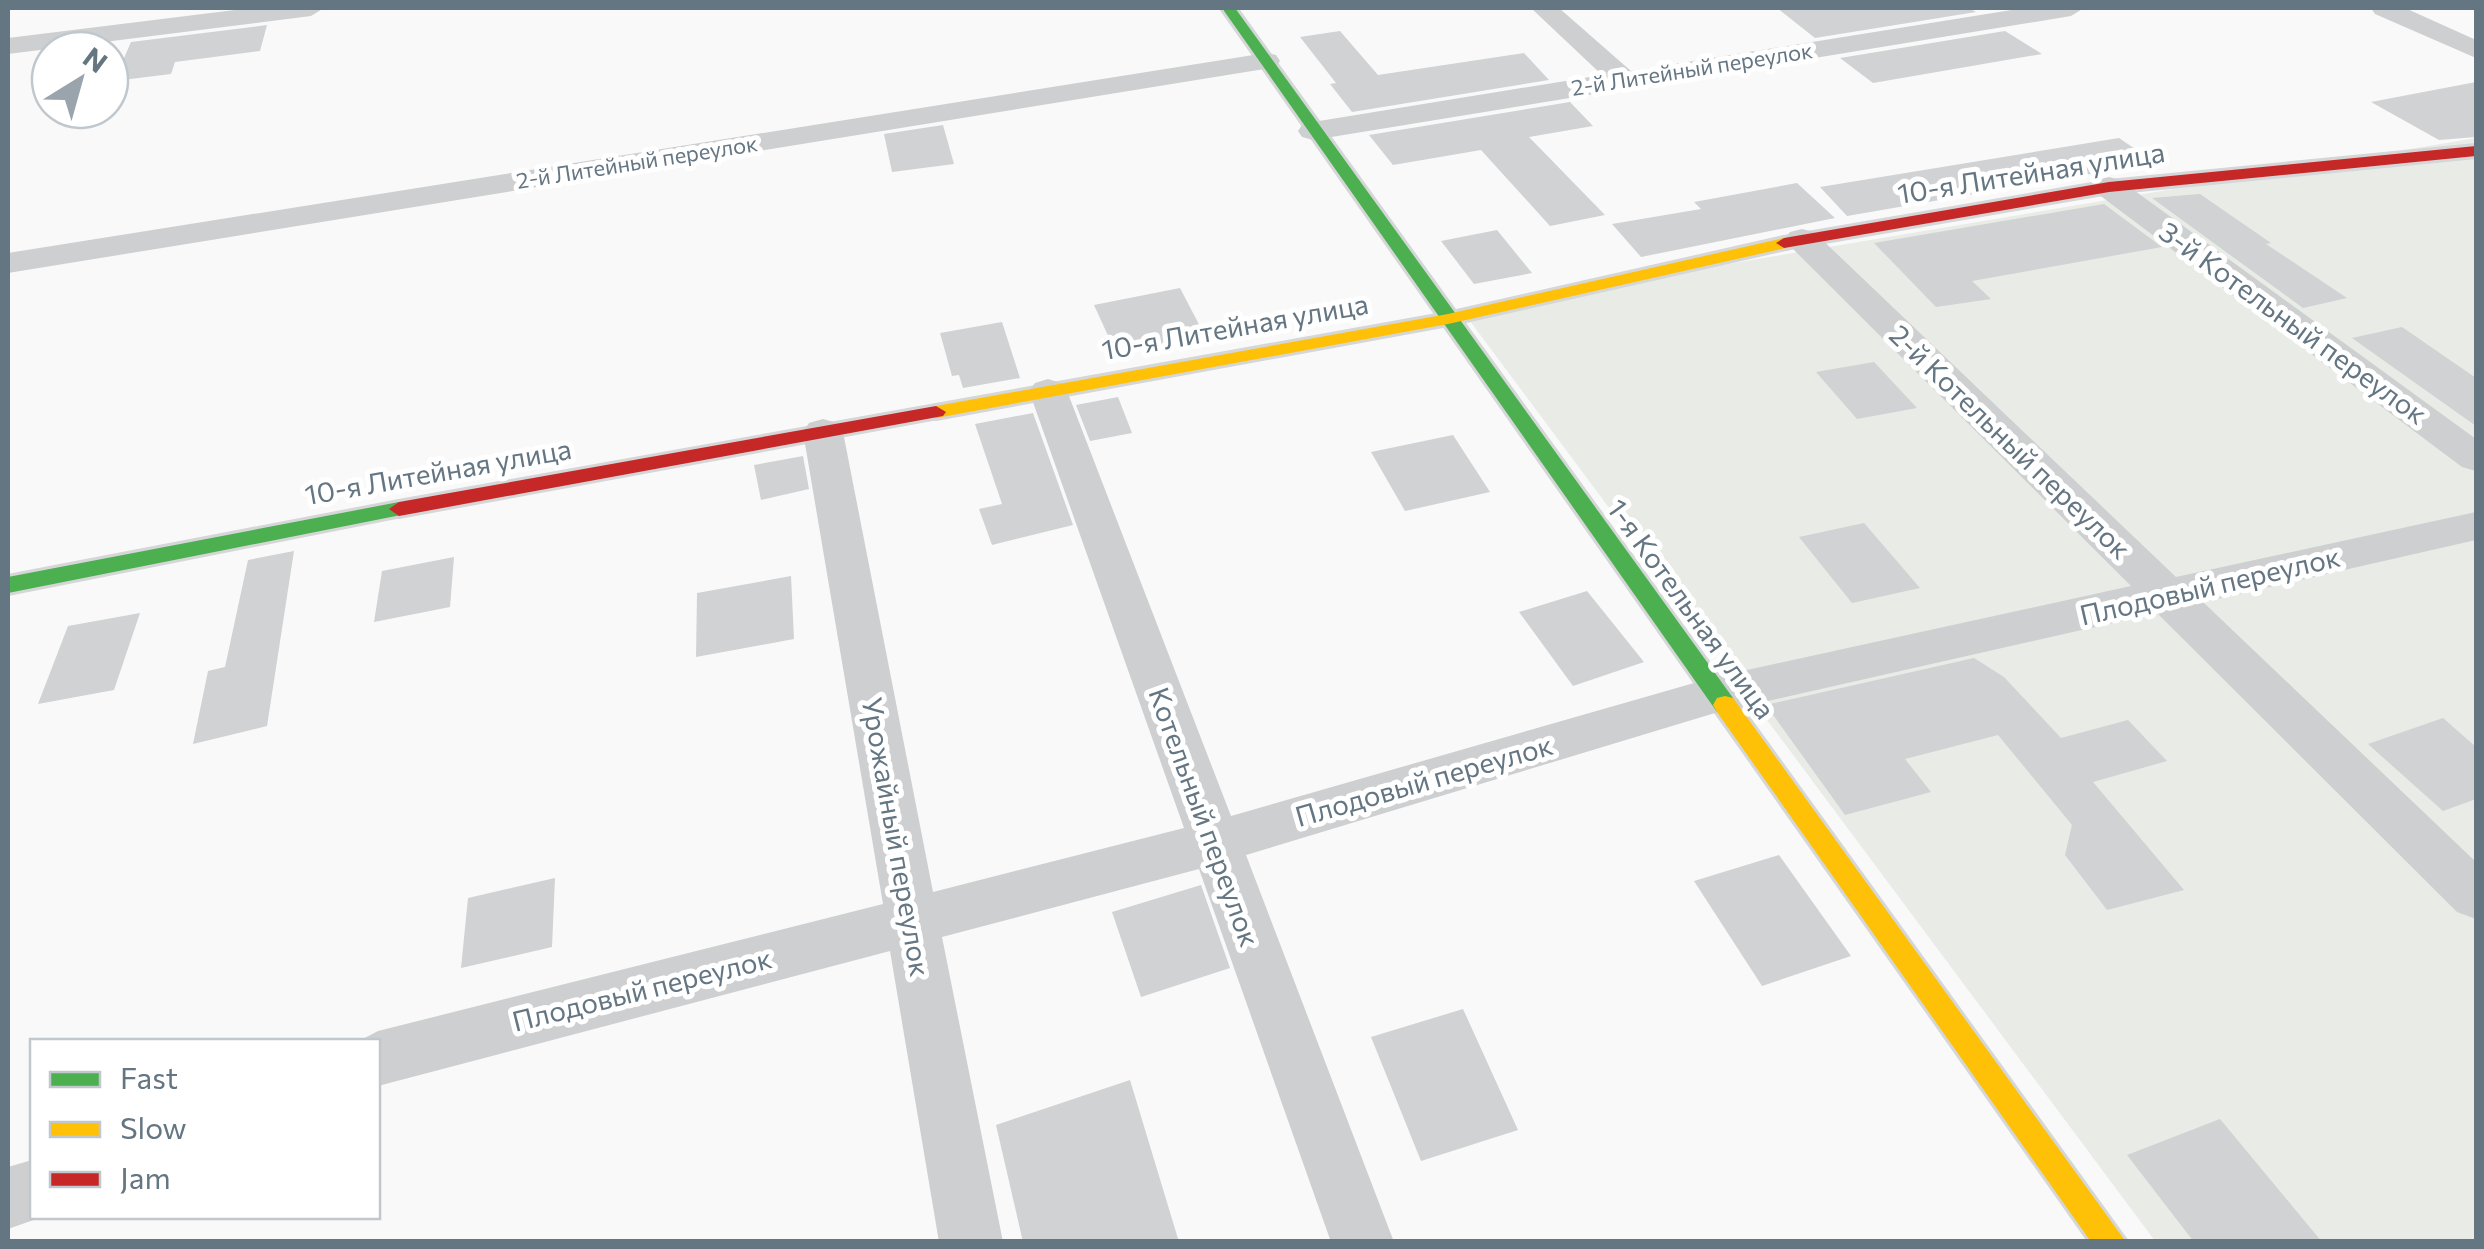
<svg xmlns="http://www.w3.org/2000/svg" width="2484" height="1249" font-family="Commissioner,sans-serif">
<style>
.green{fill:#e8ebe6}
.building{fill:#d0d2d3}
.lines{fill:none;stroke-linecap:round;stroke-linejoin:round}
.fast-casing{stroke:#d5d6d7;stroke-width:6}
.slow-casing{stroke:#d5d6d7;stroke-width:6}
.jam-casing{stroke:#d5d6d7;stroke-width:6}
.street{fill:#cecfd0;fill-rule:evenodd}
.fast{fill:#4caf50;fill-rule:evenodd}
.slow{fill:#ffc107;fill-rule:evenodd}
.jam{fill:#c62828;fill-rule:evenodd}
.labels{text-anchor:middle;stroke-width:10;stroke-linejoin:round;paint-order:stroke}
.far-street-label{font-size:22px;fill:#657683;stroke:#fff}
.street-label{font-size:28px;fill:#657683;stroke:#fff}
</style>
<rect width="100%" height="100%" fill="#f9f9f9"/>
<!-- green -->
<polygon class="green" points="2476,138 2476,1241 2155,1241 1461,309"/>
<!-- building -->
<g class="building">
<polygon points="1777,8 1969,8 1976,12 1815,38"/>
<polygon points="267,25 260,51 175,62 171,74 114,81 131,42"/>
<polygon points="1340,31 1378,75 1524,53 1549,80 1352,112 1330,84 1336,83 1300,37"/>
<polygon points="2005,31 2042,54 1873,83 1840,58"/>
<polygon points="2476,82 2476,137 2439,140 2371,102"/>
<polygon points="1570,102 1593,126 1529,137 1605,215 1550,226 1481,150 1393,165 1369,135"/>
<polygon points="943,125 954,164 892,172 884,134"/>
<polygon points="2119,138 2160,166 2108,171 1847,216 1820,187"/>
<polygon points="1797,183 1835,218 1641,257 1612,224 1701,209 1694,202"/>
<polygon points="2200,194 2271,243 2266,244 2347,298 2303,308 2152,198"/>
<polygon points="2104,204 2162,247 1972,281 1991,299 1936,307 1874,243"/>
<polygon points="1497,230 1532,273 1474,284 1441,241"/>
<polygon points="1180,288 1205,336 1116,353 1094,305"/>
<polygon points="1002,322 1020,378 963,388 959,375 952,376 940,333"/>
<polygon points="2402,327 2476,378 2476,426 2352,338"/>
<polygon points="1874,362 1917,408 1857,419 1816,372"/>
<polygon points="1118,397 1132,433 1090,441 1076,405"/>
<polygon points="1033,413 1073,525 992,545 979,509 1002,504 975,424"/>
<polygon points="1453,435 1490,492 1405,511 1371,452"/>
<polygon points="803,456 809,489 761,500 754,465"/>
<polygon points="1864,523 1920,588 1852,603 1799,537"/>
<polygon points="294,551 267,726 193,744 208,671 225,667 248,560"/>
<polygon points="454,557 450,607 374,622 382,571"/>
<polygon points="791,576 794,639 696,657 697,593"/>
<polygon points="1587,591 1644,662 1573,686 1519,612"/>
<polygon points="140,613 114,690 38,704 68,626"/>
<polygon points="1974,658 2004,677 2061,738 2128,720 2167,761 2093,782 2184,890 2107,910 2065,855 2072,825 1998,735 1905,759 1931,792 1845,815 1766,705"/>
<polygon points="2443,718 2476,747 2476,799 2443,811 2368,744"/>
<polygon points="1779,855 1851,956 1762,986 1694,881"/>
<polygon points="555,878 552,947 461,968 468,898"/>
<polygon points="1201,885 1230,968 1141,997 1112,912"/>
<polygon points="1463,1009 1518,1130 1421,1161 1371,1037"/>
<polygon points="1130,1080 1179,1242 1023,1242 996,1125"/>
<polygon points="2220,1119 2322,1242 2194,1242 2127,1155"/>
</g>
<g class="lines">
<defs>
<g id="fast">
<polygon points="1222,8 1235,8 1733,698 1737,705 1733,712 1717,712"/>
<polygon points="399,502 409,509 406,514 8,593 8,577"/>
</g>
<g id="slow">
<polygon points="1784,238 1790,239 1790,247 1448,324 936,418 926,412 936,406 1448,314"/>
<polygon points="1725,696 1733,698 2126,1242 2091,1242 1717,712 1713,705 1717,698"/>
</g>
<g id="jam">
<polygon points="2476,146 2476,156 2109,192 1784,248 1776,243 1784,238 2109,182"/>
<polygon points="936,406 946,412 943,416 399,516 389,509 399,502"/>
</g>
</defs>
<!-- fast casing -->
<use href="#fast" class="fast-casing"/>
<!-- slow casing -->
<use href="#slow" class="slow-casing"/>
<!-- jam casing -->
<use href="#jam" class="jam-casing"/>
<!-- street -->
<g class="street">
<polygon points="251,8 324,8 311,16 8,54 8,38"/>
<polygon points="1531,8 1559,8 1631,71 2024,8 2084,8 2071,16 1313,140 1302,137 1298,131 1302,125 1313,122 1602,75"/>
<polygon points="2371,8 2405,8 2476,40 2476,58 2375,14"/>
<polygon points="1266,53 1276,55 1280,61 1276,67 8,273 8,253"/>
<polygon points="2109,177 2120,180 2476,439 2476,471 2462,467 2098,194 2093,187 2098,180"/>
<polygon points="1802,229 1814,232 2176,577 2476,512 2476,540 2203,602 2476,862 2476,919 2457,912 2157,613 1715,713 1246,855 1394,1242 1331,1242 1199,869 942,937 1003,1242 939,1242 890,951 378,1086 378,1042 357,1042 378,1031 883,904 803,432 809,423 823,419 837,423 843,432 933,892 1184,828 1029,391 1035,383 1048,379 1061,383 1067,391 1231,816 1715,677 2131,586 1790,246 1785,239 1790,232"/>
<polygon points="32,1160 32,1216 45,1216 8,1229 8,1167"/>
</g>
<!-- fast -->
<use href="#fast" class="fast"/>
<!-- slow -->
<use href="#slow" class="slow"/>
<!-- jam -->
<use href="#jam" class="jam"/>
</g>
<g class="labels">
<!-- far-street labels -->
<g class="far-street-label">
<text transform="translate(1692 69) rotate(-9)" y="8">2-й Литейный переулок</text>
<text transform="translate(637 162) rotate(-9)" y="8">2-й Литейный переулок</text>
</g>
<!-- street labels -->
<g class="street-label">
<text transform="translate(2031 173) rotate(-9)" y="10">10-я Литейная улица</text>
<text transform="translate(2293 323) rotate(36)" y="10">3-й Котельный переулок</text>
<text transform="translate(1235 327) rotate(-10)" y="10">10-я Литейная улица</text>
<text transform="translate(2010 442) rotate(44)" y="10">2-й Котельный переулок</text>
<text transform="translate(438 472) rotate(-10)" y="10">10-я Литейная улица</text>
<text transform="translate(2210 586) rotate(-13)" y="10">Плодовый переулок</text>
<text transform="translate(1691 609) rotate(54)" y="10">1-я Котельная улица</text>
<text transform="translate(1424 781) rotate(-16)" y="10">Плодовый переулок</text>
<text transform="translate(1204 817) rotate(70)" y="10">Котельный переулок</text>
<text transform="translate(896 837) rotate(80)" y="10">Урожайный переулок</text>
<text transform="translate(642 990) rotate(-14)" y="10">Плодовый переулок</text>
</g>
</g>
<!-- border -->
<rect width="2484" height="1249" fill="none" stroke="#657683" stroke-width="20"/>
<!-- legend -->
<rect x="30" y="1039" width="350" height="180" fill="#ffffff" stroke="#c1c8cd" stroke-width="2.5"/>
<rect x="50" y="1072" width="50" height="15" fill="#4caf50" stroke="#c1c8cd" stroke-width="2.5"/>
<text x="120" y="1089" font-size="30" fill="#657683">Fast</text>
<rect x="50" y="1122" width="50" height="15" fill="#ffc107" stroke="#c1c8cd" stroke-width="2.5"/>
<text x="120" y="1139" font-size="30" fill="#657683">Slow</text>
<rect x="50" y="1172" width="50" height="15" fill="#c62828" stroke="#c1c8cd" stroke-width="2.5"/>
<text x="120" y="1189" font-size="30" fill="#657683">Jam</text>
<!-- north arrow -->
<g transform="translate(80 80) rotate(37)"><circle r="48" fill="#ffffff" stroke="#c1c8cd" stroke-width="2.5"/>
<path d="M0-8L18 38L0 25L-18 38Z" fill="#99a4ac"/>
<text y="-15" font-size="28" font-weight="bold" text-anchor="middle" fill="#657683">N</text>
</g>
</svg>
